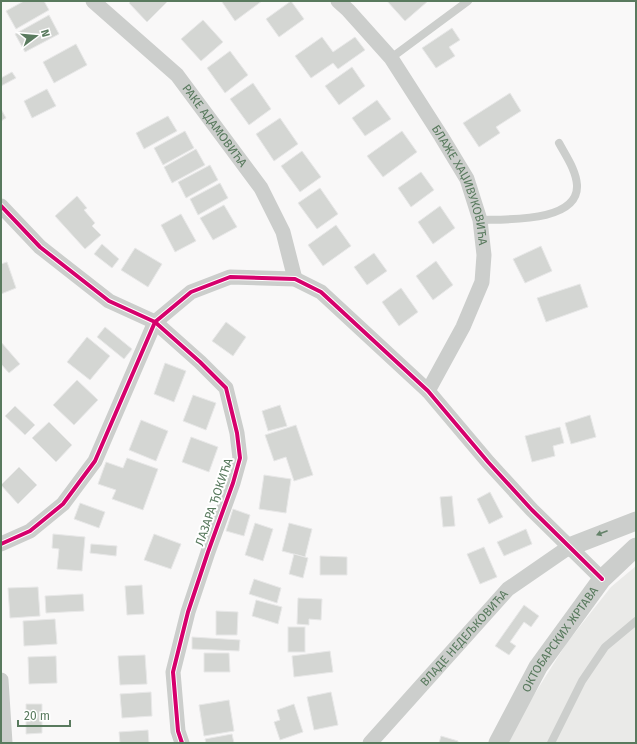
<svg xmlns="http://www.w3.org/2000/svg" width="637" height="744" font-family="'Fira Sans',sans-serif">
<style>
.built{fill:#eaeae8}
.building{fill:#d4d6d3;stroke:#e8e8e8}
.lines{fill:none;stroke-linecap:round;stroke-linejoin:round}
.service{stroke:#cccecc;stroke-width:8}
.minor{stroke:#cccecc;stroke-width:15}
.tertiary{stroke:#cccecc;stroke-width:19}
.cycleway-casing{stroke:#fff;stroke-width:6}
.cycleway{stroke:#d6006c;stroke-width:4}
.oneway{fill:#648269}
.labels{text-anchor:middle;stroke-width:4;stroke-linejoin:round;paint-order:stroke}
.street-label{font-size:12px;fill:#597a5e;stroke:#fff}
</style>
<rect width="100%" height="100%" fill="#f9f8f8"/>
<!-- built -->
<polygon class="built" points="636,566 636,743 508,743 517,722 566,644 611,587"/>
<!-- building -->
<g class="building">
<polygon points="24,1 44,1 49,10 16,29 6,11"/>
<polygon points="131,1 168,1 147,22 129,3"/>
<polygon points="223,1 262,1 235,21 222,2"/>
<polygon points="291,1 304,19 279,37 266,19"/>
<polygon points="387,1 428,1 405,21"/>
<polygon points="49,15 59,34 25,52 15,34"/>
<polygon points="203,20 223,42 201,61 181,39"/>
<polygon points="452,28 460,40 449,47 455,56 436,68 422,48"/>
<polygon points="322,37 333,52 355,37 365,50 338,69 333,63 311,78 295,56"/>
<polygon points="76,44 87,65 54,83 43,62"/>
<polygon points="230,51 248,75 225,93 207,68"/>
<polygon points="352,67 365,86 339,105 325,86"/>
<polygon points="12,72 16,78 1,86 1,78"/>
<polygon points="253,83 271,109 249,125 230,99"/>
<polygon points="47,89 56,106 32,118 24,101"/>
<polygon points="510,93 521,111 496,127 500,133 479,147 463,123"/>
<polygon points="377,100 391,119 365,136 352,118"/>
<polygon points="1,109 6,118 1,121"/>
<polygon points="168,116 177,131 144,149 136,133"/>
<polygon points="280,118 298,144 274,161 256,134"/>
<polygon points="185,131 194,148 163,165 154,148"/>
<polygon points="402,131 417,152 383,177 367,156"/>
<polygon points="196,149 205,165 172,183 164,167"/>
<polygon points="302,151 321,177 300,192 281,166"/>
<polygon points="210,165 218,180 186,198 178,182"/>
<polygon points="421,172 434,190 411,207 398,188"/>
<polygon points="220,183 228,198 198,215 190,199"/>
<polygon points="320,188 338,214 317,229 298,203"/>
<polygon points="77,196 87,208 84,210 95,223 92,226 101,235 85,249 55,216"/>
<polygon points="224,205 237,227 213,240 200,218"/>
<polygon points="440,206 455,228 433,244 418,222"/>
<polygon points="181,214 196,241 175,252 161,225"/>
<polygon points="336,225 351,246 323,266 308,245"/>
<polygon points="102,244 119,259 112,268 94,254"/>
<polygon points="541,246 552,271 525,283 513,259"/>
<polygon points="135,248 162,264 148,287 121,270"/>
<polygon points="374,253 387,271 367,285 354,267"/>
<polygon points="436,261 453,285 433,300 416,276"/>
<polygon points="7,262 16,288 1,294 1,264"/>
<polygon points="580,284 588,307 546,322 537,298"/>
<polygon points="401,288 418,312 399,326 382,302"/>
<polygon points="226,322 246,337 233,356 212,341"/>
<polygon points="105,327 132,349 124,359 97,337"/>
<polygon points="87,337 110,356 90,380 67,362"/>
<polygon points="1,342 20,364 9,373 1,364"/>
<polygon points="165,363 186,371 174,402 154,394"/>
<polygon points="77,380 98,400 74,425 53,405"/>
<polygon points="193,395 216,403 206,430 183,421"/>
<polygon points="280,405 287,426 268,431 262,411"/>
<polygon points="15,406 35,425 25,435 5,416"/>
<polygon points="590,415 596,437 571,444 565,423"/>
<polygon points="141,420 168,431 156,461 129,450"/>
<polygon points="49,422 72,445 56,462 32,438"/>
<polygon points="296,425 313,475 294,481 286,457 274,461 265,435"/>
<polygon points="560,427 564,443 553,446 555,456 532,462 525,436"/>
<polygon points="191,437 218,447 209,472 182,462"/>
<polygon points="127,458 158,469 143,510 112,499 116,490 98,484 106,462 123,468"/>
<polygon points="19,467 37,485 18,504 1,485"/>
<polygon points="264,475 291,479 286,513 259,509"/>
<polygon points="490,492 503,517 489,524 477,499"/>
<polygon points="452,496 455,526 443,527 440,497"/>
<polygon points="80,503 105,512 99,528 74,519"/>
<polygon points="233,509 250,515 244,536 226,531"/>
<polygon points="255,523 273,529 263,561 245,555"/>
<polygon points="289,523 312,529 305,557 282,551"/>
<polygon points="526,529 532,544 504,556 497,542"/>
<polygon points="53,534 85,537 82,571 57,569 59,549 52,548"/>
<polygon points="154,534 181,544 171,569 144,560"/>
<polygon points="91,544 117,546 116,556 90,553"/>
<polygon points="484,547 497,577 480,584 467,554"/>
<polygon points="294,554 308,558 303,578 289,574"/>
<polygon points="320,556 347,557 347,575 320,575"/>
<polygon points="254,579 281,588 277,603 249,594"/>
<polygon points="142,585 144,614 127,615 125,586"/>
<polygon points="38,587 40,616 10,618 8,588"/>
<polygon points="83,594 84,611 46,613 45,596"/>
<polygon points="298,598 322,599 321,620 309,619 309,625 297,624"/>
<polygon points="256,600 282,607 278,624 252,616"/>
<polygon points="524,605 539,616 531,627 524,622 510,642 516,646 509,655 495,646"/>
<polygon points="216,611 238,612 237,635 216,635"/>
<polygon points="55,619 57,644 24,646 23,621"/>
<rect x="288" y="627" width="17" height="25"/>
<polygon points="192,637 240,640 239,651 192,649"/>
<polygon points="330,651 333,672 294,677 292,656"/>
<polygon points="204,653 229,653 230,672 204,672"/>
<polygon points="145,655 147,684 120,685 118,656"/>
<polygon points="56,656 57,683 29,684 28,657"/>
<polygon points="151,692 152,716 122,718 120,694"/>
<polygon points="331,692 338,725 314,730 307,697"/>
<polygon points="229,700 234,731 204,736 199,705"/>
<polygon points="26,704 42,704 42,733 26,734"/>
<polygon points="294,704 303,732 280,740 274,722 280,720 277,710"/>
<polygon points="148,730 149,743 120,743 119,732"/>
<polygon points="232,734 234,743 206,743 205,739"/>
<polygon points="441,736 458,741 458,743 439,743"/>
</g>
<g class="lines">
<!-- service -->
<g class="service">
<polyline points="391,58 468,1"/>
<path d="M480,220c25,-1 99,3 97,-35 -1,-15 -11,-29 -18,-42"/>
<polyline points="551,743 582,681 605,647 636,621"/>
</g>
<!-- minor -->
<g class="minor">
<path id="s1" d="M93,1l84,74 84,113 22,44 12,47"/>
<path id="s2" d="M338,1l10,9 43,48 50,78 26,43 13,41 4,35 -2,27 -19,45 -35,64"/>
<polyline points="1,206 40,247 109,301 155,322 200,362 226,388 237,433 240,458 233,483 208,552 188,612 173,672 178,731 182,743"/>
<polyline points="1,544 30,531 63,504 95,461 155,322 191,292 230,277 295,279 321,292 428,391 488,462 532,510 602,579"/>
<polyline points="1,680 5,743"/>
<path id="s3" d="M370,743l138,-154 61,-42"/>
</g>
<!-- tertiary -->
<g class="tertiary">
<polyline points="569,547 636,521"/>
<path id="s4" d="M498,743l40,-76 64,-88 34,-32"/>
</g>
<defs>
<g id="cycleway">
<polyline points="1,206 40,247 109,301 155,322 200,362 226,388 237,433 240,458 233,483 208,552 188,612 173,672 178,731 182,743"/>
<polyline points="1,544 30,531 63,504 95,461 155,322 191,292 230,277 295,279 321,292 428,391 488,462 532,510 602,579"/>
</g>
</defs>
<!-- cycleway casing -->
<use href="#cycleway" class="cycleway-casing"/>
<!-- cycleway -->
<use href="#cycleway" class="cycleway"/>
</g>
<!-- one-way arrows -->
<defs><path id="oneway-solid" d="M-6-.8H1V-3.2L6.5 0L1 3.2V.8H-6Z"/></defs>
<use class="oneway" href="#oneway-solid" transform="translate(602 533) rotate(159)"/>
<g class="labels">
<!-- street labels -->
<g class="street-label">
<text dy="4" stroke="none"><textPath href="#s1" startOffset="175">РАКЕ АДАМОВИЋА</textPath></text>
<text dy="4" stroke="none"><textPath href="#s2" startOffset="224">БЛАЖЕ ХАЏИВУКОВИЋА</textPath></text>
<text transform="translate(214 502) rotate(-71)" y="4">ЛАЗАРА ЂОКИЋА</text>
<text dy="4" stroke="none"><textPath href="#s3" startOffset="141">ВЛАДЕ НЕДЕЉКОВИЋА</textPath></text>
<text dy="4" stroke="none"><textPath href="#s4" startOffset="121">ОКТОБАРСКИХ ЖРТАВА</textPath></text>
</g>
</g>
<!-- border -->
<rect width="637" height="744" fill="none" stroke="#597a5e" stroke-width="4"/>
<!-- north arrow -->
<g transform="translate(36 36) rotate(74)" stroke="#ffffff" stroke-width="3" paint-order="stroke">
<path d="M0-3L7 15L0 10L-7 15Z" fill="#597a5e"/>
<text y="-6" font-size="11" font-weight="bold" text-anchor="middle" fill="#597a5e">N</text>
</g>
<!-- scale -->
<path d="M18 720v6h52v-6" fill="none" stroke="#597a5e" stroke-width="2"/>
<text x="24" y="720" font-size="12" fill="#597a5e" stroke="#ffffff" stroke-width="3" paint-order="stroke">20 m</text>
</svg>
